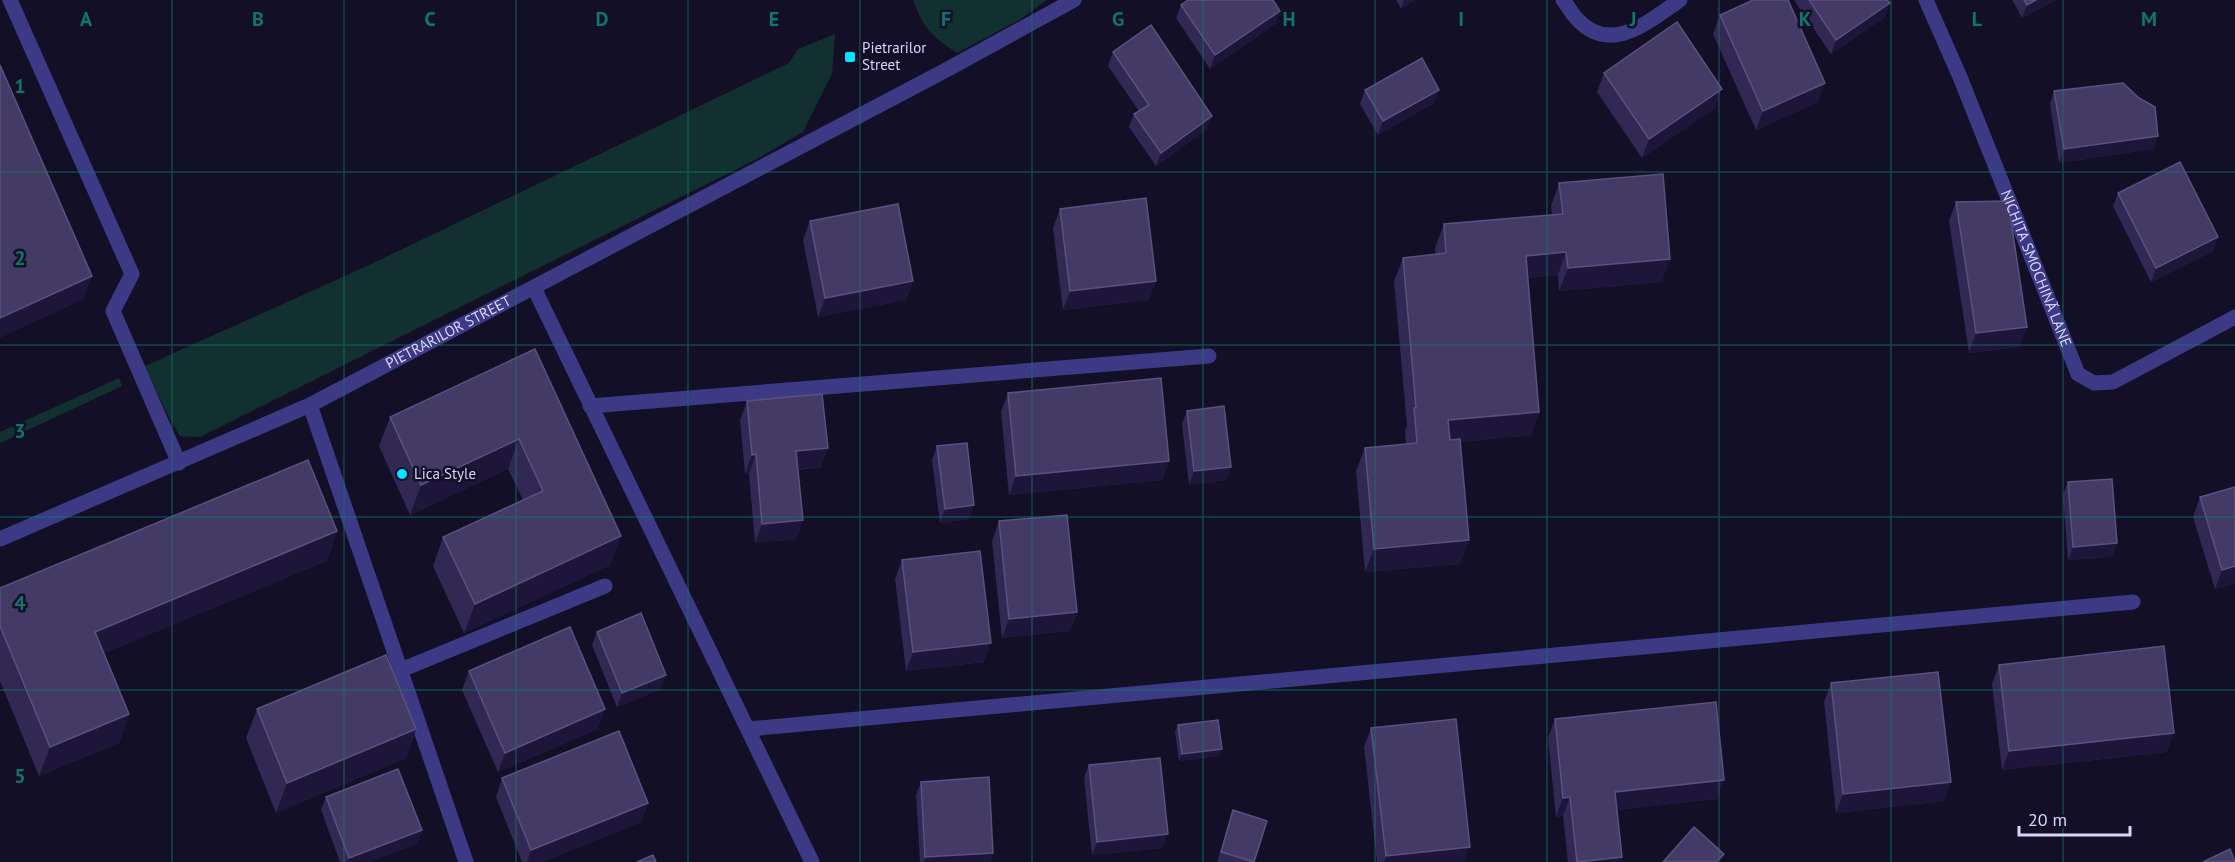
<svg xmlns="http://www.w3.org/2000/svg" width="2235" height="862" font-family="'PT Sans',sans-serif">
<style>
.green{fill:#12302f}
.lines{fill:none;stroke-linecap:round;stroke-linejoin:round}
.minor{stroke:#3d3a85;stroke-width:15}
.wall{fill:#312854}
.shaded-wall{fill:#1d163a}
.building{fill:#433a66;stroke:#5a527e;stroke-width:1.5}
.grid{fill:none;stroke:#0f766e;stroke-width:1.5;stroke-opacity:0.55}
.poi-dot{fill:#00e5ff;stroke:#130f26;stroke-width:2}
.labels{text-anchor:middle;stroke-width:5;stroke-linejoin:round;paint-order:stroke}
.poi-label{font-size:15px;fill:#d9d4ff;stroke:#130f26;text-anchor:start}
.street-label{font-size:15px;fill:#d9d4ff;stroke:#130f26}
.grid-label{font-size:20px;text-anchor:middle;font-weight:bold;fill:#0f766e;stroke:#130f26;stroke-width:5;stroke-linejoin:round;paint-order:stroke}
</style>
<rect width="100%" height="100%" fill="#130f26"/>
<!-- green -->
<g class="green">
<path d="M913,0h134l-28,20 -62,33c-27,-18 -32,-23 -44,-53z"/>
<polygon points="835,34 832,74 803,132 757,159 200,437 180,436 167,414 145,366 367,266 789,63 798,49"/>
<polygon points="119,378 122,386 0,443 0,432"/>
</g>
<g class="lines">
<!-- minor -->
<g class="minor">
<polyline points="10,0 132,274 113,311 179,463"/>
<path d="M1563,0c5,6 9,14 14,19 34,37 72,2 103,-19"/>
<path id="s1" d="M1926,0l34,77 118,297 16,9 19,-1 122,-65"/>
<polyline points="534,288 812,862"/>
<polyline points="310,405 466,862"/>
<polyline points="590,406 1209,356"/>
<path id="s2" d="M0,539l310,-134 638,-336 126,-69"/>
<polyline points="401,670 605,586"/>
<polyline points="749,729 2133,602"/>
</g>
</g>
<!-- wall -->
<g class="wall">
<polygon points="1396,0 1415,0 1401,9"/>
<polygon points="1794,0 1887,0 1885,17 1831,54"/>
<polygon points="2012,0 2056,0 2022,18"/>
<polygon points="1181,5 1280,11 1275,24 1210,69 1176,18"/>
<polygon points="1720,15 1818,102 1756,130 1713,34"/>
<polygon points="1113,52 1207,129 1156,166 1129,127 1134,114 1139,111 1108,66"/>
<polygon points="1604,73 1715,108 1642,158 1597,92"/>
<polygon points="1365,90 1434,103 1378,135 1360,104"/>
<polygon points="2054,91 2158,136 2153,149 2059,163 2050,104"/>
<polygon points="1559,183 1662,282 1559,291 1558,275 1528,278 1539,412 1531,435 1460,442 1460,564 1365,572 1356,471 1365,448 1406,444 1405,431 1407,426 1394,281 1403,258 1436,254 1435,248 1444,224 1552,215 1551,206"/>
<polygon points="2118,193 2218,237 2213,251 2151,282 2113,206"/>
<polygon points="1956,202 2020,347 1969,353 1949,221"/>
<polygon points="1060,209 1149,300 1063,310 1053,228"/>
<polygon points="810,221 913,281 906,300 818,317 803,240"/>
<polygon points="535,349 621,536 610,565 464,633 433,566 443,537 523,500 508,469 410,515 379,446 390,417"/>
<polygon points="1008,393 1169,461 1162,480 1009,495 1001,412"/>
<polygon points="747,401 821,467 798,470 803,520 796,539 755,543 749,474 745,474 740,420"/>
<polygon points="1187,411 1231,467 1226,480 1189,485 1182,424"/>
<polygon points="937,446 969,519 940,523 932,460"/>
<polygon points="2068,482 2117,543 2112,557 2068,560 2063,495"/>
<polygon points="2235,487 2235,583 2215,589 2193,517 2200,497"/>
<polygon points="999,521 1077,612 1070,631 1002,638 992,541"/>
<polygon points="337,531 327,561 104,653 129,714 119,743 39,776 0,681 0,588"/>
<polygon points="902,560 984,662 906,671 895,579"/>
<polygon points="597,632 661,689 617,707 592,645"/>
<polygon points="1999,665 2167,752 2002,770 1992,684"/>
<polygon points="469,671 598,729 498,772 462,690"/>
<polygon points="1831,683 1944,801 1836,813 1824,702"/>
<polygon points="257,709 416,729 406,758 276,813 246,738"/>
<polygon points="1555,719 1717,799 1617,810 1622,857 1621,862 1568,862 1563,816 1556,817 1548,738"/>
<polygon points="1178,725 1219,756 1179,761 1175,732"/>
<polygon points="1371,728 1464,862 1377,862 1364,747"/>
<polygon points="1089,765 1163,848 1092,855 1084,778"/>
<polygon points="502,778 648,803 641,822 542,862 522,862 496,797"/>
<polygon points="921,782 993,853 990,862 920,862 916,795"/>
<polygon points="326,797 422,830 417,844 369,862 340,862 321,810"/>
<polygon points="1233,810 1254,862 1217,862"/>
</g>
<!-- shaded-wall -->
<g class="shaded-wall">
<polygon points="1404,0 1415,0 1401,9"/>
<polygon points="2036,0 2056,0 2022,18 2027,5"/>
<polygon points="1890,3 1885,17 1831,54 1836,40"/>
<polygon points="1280,11 1275,24 1210,69 1215,55"/>
<polygon points="1825,83 1818,102 1756,130 1763,111"/>
<polygon points="1722,89 1715,108 1642,158 1649,139"/>
<polygon points="1439,90 1434,103 1378,135 1383,121"/>
<polygon points="1212,116 1207,129 1156,166 1161,153"/>
<polygon points="2158,136 2153,149 2059,163 2064,149"/>
<polygon points="2218,237 2213,251 2151,282 2156,268"/>
<polygon points="1566,252 1558,275 1517,279 1526,256"/>
<polygon points="1670,259 1662,282 1559,291 1568,268"/>
<polygon points="92,276 84,299 0,338 0,318"/>
<polygon points="913,281 906,300 818,317 825,298"/>
<polygon points="1156,281 1149,300 1063,310 1070,291"/>
<polygon points="2027,327 2020,347 1969,353 1976,333"/>
<polygon points="1539,412 1531,435 1439,444 1448,420"/>
<polygon points="519,439 508,469 410,515 421,485"/>
<polygon points="828,448 821,467 789,470 796,451"/>
<polygon points="756,454 749,474 745,474 752,455"/>
<polygon points="1169,461 1162,480 1009,495 1016,476"/>
<polygon points="1231,467 1226,480 1189,485 1194,471"/>
<polygon points="974,505 969,519 940,523 945,509"/>
<polygon points="803,520 796,539 755,543 762,524"/>
<polygon points="337,531 327,561 84,662 95,632"/>
<polygon points="621,536 610,565 464,633 475,604"/>
<polygon points="1469,540 1460,564 1365,572 1374,549"/>
<polygon points="2117,543 2112,557 2068,560 2073,547"/>
<polygon points="2235,566 2235,583 2215,589 2222,570"/>
<polygon points="1077,612 1070,631 1002,638 1009,619"/>
<polygon points="991,643 984,662 906,671 913,652"/>
<polygon points="666,675 661,689 617,707 622,693"/>
<polygon points="605,709 598,729 498,772 505,753"/>
<polygon points="129,714 119,743 39,776 50,747"/>
<polygon points="416,729 406,758 276,813 287,783"/>
<polygon points="2174,733 2167,752 2002,770 2009,751"/>
<polygon points="1222,749 1219,756 1179,761 1182,754"/>
<polygon points="1724,780 1717,799 1608,811 1615,792"/>
<polygon points="1951,782 1944,801 1836,813 1843,794"/>
<polygon points="1570,797 1563,816 1556,817 1563,798"/>
<polygon points="648,803 641,822 542,862 527,862 531,850"/>
<polygon points="422,830 417,844 369,862 347,862 349,858"/>
<polygon points="1168,834 1163,848 1092,855 1097,842"/>
<polygon points="1470,847 1464,862 1384,862 1386,856"/>
<polygon points="993,853 990,862 924,862 925,857"/>
<polygon points="1724,854 1721,862 1716,862"/>
<polygon points="1622,857 1621,862 1578,862"/>
</g>
<!-- building -->
<g class="building">
<polygon points="1188,0 1273,0 1280,11 1215,55 1181,5"/>
<polygon points="1753,0 1788,0 1825,83 1763,111 1720,15"/>
<polygon points="1809,0 1887,0 1890,3 1836,40"/>
<polygon points="2024,0 2036,0 2027,5"/>
<polygon points="1677,22 1722,89 1649,139 1604,73"/>
<polygon points="1151,25 1212,116 1161,153 1134,114 1149,105 1113,52"/>
<polygon points="1422,58 1439,90 1383,121 1365,90"/>
<polygon points="0,65 92,276 0,318"/>
<polygon points="2123,83 2139,98 2155,107 2158,136 2064,149 2054,91"/>
<polygon points="2180,162 2218,237 2156,268 2118,193"/>
<polygon points="1663,174 1670,259 1568,268 1566,252 1526,256 1539,412 1448,420 1450,440 1460,439 1469,540 1374,549 1365,448 1417,443 1414,408 1416,408 1403,258 1446,253 1444,224 1563,214 1559,183"/>
<polygon points="1146,198 1156,281 1070,291 1060,209"/>
<polygon points="2008,201 2027,327 1976,333 1956,202"/>
<polygon points="898,204 913,281 825,298 810,221"/>
<polygon points="535,349 621,536 475,604 443,537 543,491 519,439 421,485 390,417"/>
<polygon points="1161,378 1169,461 1016,476 1008,393"/>
<polygon points="822,394 828,448 796,451 803,520 762,524 756,454 752,455 747,401"/>
<polygon points="1224,406 1231,467 1194,471 1187,411"/>
<polygon points="967,443 974,505 945,509 937,446"/>
<polygon points="308,460 337,531 95,632 129,714 50,747 0,626 0,588"/>
<polygon points="2112,479 2117,543 2073,547 2068,482"/>
<polygon points="2235,487 2235,566 2222,570 2200,497"/>
<polygon points="1067,515 1077,612 1009,619 999,521"/>
<polygon points="980,551 991,643 913,652 902,560"/>
<polygon points="641,613 666,675 622,693 597,632"/>
<polygon points="570,627 605,709 505,753 469,671"/>
<polygon points="2164,646 2174,733 2009,751 1999,665"/>
<polygon points="386,655 416,729 287,783 257,709"/>
<polygon points="1938,672 1951,782 1843,794 1831,683"/>
<polygon points="1716,702 1724,780 1615,792 1622,857 1577,862 1570,797 1563,798 1555,719"/>
<polygon points="1456,719 1470,847 1386,856 1371,728"/>
<polygon points="1218,720 1222,749 1182,754 1178,725"/>
<polygon points="619,731 648,803 531,850 502,778"/>
<polygon points="1160,758 1168,834 1097,842 1089,765"/>
<polygon points="398,769 422,830 349,858 326,797"/>
<polygon points="989,777 993,853 925,857 921,782"/>
<polygon points="1233,810 1267,821 1254,862 1221,852"/>
<polygon points="1694,827 1724,854 1716,862 1663,862"/>
<polygon points="2230,849 2235,862 2203,862"/>
<polygon points="653,855 656,862 637,862"/>
</g>
<!-- grid -->
<path class="grid" d="M172,0v862M344,0v862M516,0v862M688,0v862M860,0v862M1032,0v862M1203,0v862M1375,0v862M1547,0v862M1719,0v862M1891,0v862M2063,0v862M0,172h2235M0,345h2235M0,517h2235M0,690h2235"/>
<!-- markers -->
<g class="poi-dot">
<rect x="844" y="51" width="12" height="12" rx="3"/>
<circle cx="402" cy="474" r="6"/>
</g>
<g class="labels">
<!-- poi labels -->
<g class="poi-label">
<text x="862" y="53">Pietrarilor<tspan x="862" dy="17">Street</tspan></text>
<text x="414" y="479">Lica Style</text>
</g>
<!-- street labels -->
<g class="street-label">
<text dy="5" stroke="none"><textPath href="#s1" startOffset="290">NICHITA SMOCHINĂ LANE</textPath></text>
<text dy="5" stroke="none"><textPath href="#s2" startOffset="494">PIETRARILOR STREET</textPath></text>
</g>
</g>
<g class="grid-label">
<text x="86" y="26">A</text>
<text x="258" y="26">B</text>
<text x="430" y="26">C</text>
<text x="602" y="26">D</text>
<text x="774" y="26">E</text>
<text x="946" y="26">F</text>
<text x="1118" y="26">G</text>
<text x="1289" y="26">H</text>
<text x="1461" y="26">I</text>
<text x="1633" y="26">J</text>
<text x="1805" y="26">K</text>
<text x="1977" y="26">L</text>
<text x="2149" y="26">M</text>
<text x="20" y="93">1</text>
<text x="20" y="265">2</text>
<text x="20" y="438">3</text>
<text x="20" y="610">4</text>
<text x="20" y="783">5</text>
</g>
<!-- scale -->
<path d="M2019 826v9h111v-9" fill="none" stroke="#d9d4ff" stroke-width="3"/>
<text x="2028" y="826" font-size="18" fill="#d9d4ff" stroke="#130f26" stroke-width="4.5" paint-order="stroke">20 m</text>
</svg>
